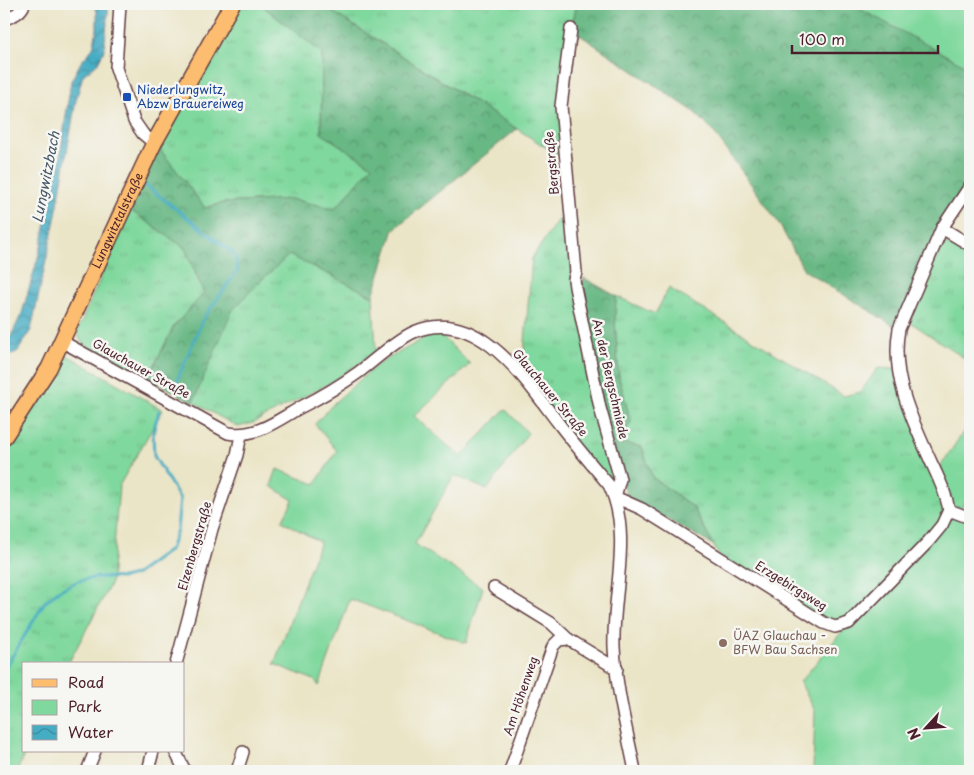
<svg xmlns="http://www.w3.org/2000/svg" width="974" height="775" font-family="'Playpen Sans',sans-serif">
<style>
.grass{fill:url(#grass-tufts);stroke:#647c64}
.forest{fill:url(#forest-crowns);stroke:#586c58}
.green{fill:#7fd89d;stroke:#647c64}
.water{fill:url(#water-waves);stroke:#476677}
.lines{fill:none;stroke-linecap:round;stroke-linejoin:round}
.stream{stroke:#44acc3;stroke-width:3}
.minor-casing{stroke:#623d42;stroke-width:14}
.major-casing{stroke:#623d42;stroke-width:18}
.minor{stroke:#fff;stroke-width:11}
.major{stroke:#fcbd6f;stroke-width:15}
.transit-dot{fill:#1a4fb4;stroke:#f6f6f2;stroke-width:2}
.education-dot{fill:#8d6e63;stroke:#f6f6f2;stroke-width:2}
.labels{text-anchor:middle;stroke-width:5;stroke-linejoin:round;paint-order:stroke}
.transit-label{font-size:12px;fill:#164399;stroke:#f6f6f2;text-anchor:start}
.street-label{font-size:12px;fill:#4a1f2b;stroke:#f6f6f2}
.education-label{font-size:12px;fill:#785e54;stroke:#f6f6f2;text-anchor:start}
.water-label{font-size:14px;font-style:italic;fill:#485768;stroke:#f6f6f2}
</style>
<defs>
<pattern id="grass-tufts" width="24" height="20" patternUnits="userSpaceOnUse" patternTransform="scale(1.25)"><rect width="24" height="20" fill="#7fd89d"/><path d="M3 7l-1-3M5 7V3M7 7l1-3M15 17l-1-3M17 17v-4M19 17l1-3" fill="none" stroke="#6fb987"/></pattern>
<pattern id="forest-crowns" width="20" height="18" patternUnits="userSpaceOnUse" patternTransform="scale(1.25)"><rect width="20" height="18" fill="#67b884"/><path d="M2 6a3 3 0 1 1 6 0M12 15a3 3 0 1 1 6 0" fill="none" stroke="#57956c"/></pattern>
<pattern id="water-waves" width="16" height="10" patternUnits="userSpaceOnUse" patternTransform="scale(1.25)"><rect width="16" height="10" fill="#44acc3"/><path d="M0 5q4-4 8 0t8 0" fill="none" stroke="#3b8b9f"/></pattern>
</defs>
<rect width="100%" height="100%" fill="#f6f6f2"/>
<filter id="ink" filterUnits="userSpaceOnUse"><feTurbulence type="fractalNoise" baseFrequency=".02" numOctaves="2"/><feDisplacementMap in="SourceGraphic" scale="10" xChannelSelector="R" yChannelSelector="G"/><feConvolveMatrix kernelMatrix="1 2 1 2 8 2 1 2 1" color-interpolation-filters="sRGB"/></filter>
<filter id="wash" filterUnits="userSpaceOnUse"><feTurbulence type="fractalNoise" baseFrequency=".0096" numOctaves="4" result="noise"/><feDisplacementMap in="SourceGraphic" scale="20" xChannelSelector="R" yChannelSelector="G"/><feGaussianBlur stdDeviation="1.12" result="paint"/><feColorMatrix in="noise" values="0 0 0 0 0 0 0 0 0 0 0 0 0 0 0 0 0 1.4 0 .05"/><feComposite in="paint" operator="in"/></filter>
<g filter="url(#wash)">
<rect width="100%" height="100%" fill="#ebe5c7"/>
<!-- grass -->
<g class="grass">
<polygon points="239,4 260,4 322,53 321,133 372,166 335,209 291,199 223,203 205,208 159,148"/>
<polygon points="320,4 577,4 571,29 561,106 566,160"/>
<polygon points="569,203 576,272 620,479 615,497 522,377 532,258"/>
<polygon points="130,210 185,248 204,294 174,326 147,380 82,343 77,332"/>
<polygon points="941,240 970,258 970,362 910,322"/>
<polygon points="289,255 373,296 376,352 330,383 253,423 238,427 193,402 232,311 257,284"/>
<polygon points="669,288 844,396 860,392 878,368 897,369 949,510 849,623 835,627 720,558 693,507 652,477 642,447 619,442 631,422 619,378 615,320 616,296 655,314"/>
<polygon points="67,355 163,410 119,486 111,583 68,664 24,664 24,751 26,751 17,771 4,771 4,449"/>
</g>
<!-- forest -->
<g class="forest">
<polygon points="260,4 320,4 517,129 394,229 373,296 289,255 257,284 232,311 193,402 148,378 174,326 204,293 185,248 130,210 159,148 205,208 223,203 291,199 335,209 372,166 321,133 322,53"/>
<polygon points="577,4 851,4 970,68 970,186 942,228 899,329 804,270 778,222 713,131 693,111 571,29"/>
<polygon points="584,278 616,296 615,320 619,378 631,422 619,442 642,447 652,477 693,507 713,545 627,497 603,408 580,296"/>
</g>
<!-- green -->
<g class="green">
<polygon points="851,4 970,4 970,68"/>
<polygon points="437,331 470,364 414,416 461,457 505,409 528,433 487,490 454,475 415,544 483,588 466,643 350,599 319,686 314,680 274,664 320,542 282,521 293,500 271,486 277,469 315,484 337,451 315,424 335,402 377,365"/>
<polygon points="970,422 970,496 958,511 970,518 970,771 813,771 815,711 800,682 849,623 949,510 936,473"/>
</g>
<!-- water -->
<polygon class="water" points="94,4 109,4 104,51 97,64 83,75 76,100 56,215 31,330 18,351 4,359 4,343 10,338 22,313 41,247 60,157 71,81 81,62 93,48 97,29 97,11"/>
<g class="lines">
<!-- stream -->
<g class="stream">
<polyline points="144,184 234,254 238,270 203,319 175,385"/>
<polyline points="4,670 44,603 58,591 78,581 98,577 123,578 135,575 170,550 177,530 180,499 154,456 153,433 159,411"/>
</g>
</g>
</g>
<g filter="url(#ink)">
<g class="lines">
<defs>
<g id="minor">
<polyline points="120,4 116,68 134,121 143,134 154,143"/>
<path d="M4,19c8,-2 18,-7 20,-15"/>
<polyline points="571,29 561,106 576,272 574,279 575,287 600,408 620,479 615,497 642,509 824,623 835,627 849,623 928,542 942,525 949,510"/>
<polyline points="942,228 970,245"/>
<path d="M63,342l165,91c28,5 50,-13 73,-26 20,-10 40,-22 58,-35 16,-12 37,-32 55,-40 64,-27 112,49 145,92 16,21 33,41 50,61 24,49 3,110 5,162 2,42 13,83 21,124"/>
<path d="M949,510c-3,-17 -10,-31 -17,-46 -19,-42 -42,-88 -33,-135l43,-101 28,-42"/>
<polyline points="949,510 970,518"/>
<polyline points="494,588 551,623 568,639 617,669"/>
<polyline points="176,664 212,529 237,455 241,435"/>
<polyline points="175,751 185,771"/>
<polyline points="87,771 95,751"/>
<polyline points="148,771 153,751"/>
<polyline points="237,771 243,752"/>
<polyline points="510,771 553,646 559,640 568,639"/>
</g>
<g id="major">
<path id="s1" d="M4,437l45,-69 105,-225 78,-139"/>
</g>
</defs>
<!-- minor casing -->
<use href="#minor" class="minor-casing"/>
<!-- major casing -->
<use href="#major" class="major-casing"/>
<!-- minor -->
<use href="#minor" class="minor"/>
<!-- major -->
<use href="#major" class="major"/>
</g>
</g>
<!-- markers -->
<rect class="transit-dot" x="122" y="92" width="10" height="10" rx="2.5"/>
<circle class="education-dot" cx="723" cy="643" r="5"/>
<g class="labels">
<!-- transit labels -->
<g class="transit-label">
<text x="137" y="94">Niederlungwitz,<tspan x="137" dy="14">Abzw Brauereiweg</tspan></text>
</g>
<!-- street labels -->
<g class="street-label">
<text transform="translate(552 163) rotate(-95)" y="4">Bergstraße</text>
<text dy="4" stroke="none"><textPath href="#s1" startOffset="245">Lungwitztalstraße</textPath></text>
<text transform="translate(141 369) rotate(29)" y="4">Glauchauer Straße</text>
<text transform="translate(610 379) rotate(77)" y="4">An der Bergschmiede</text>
<text transform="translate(550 393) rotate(50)" y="4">Glauchauer Straße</text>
<text transform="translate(195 546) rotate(-74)" y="4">Elzenbergstraße</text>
<text transform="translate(791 586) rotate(32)" y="4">Erzgebirgsweg</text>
<text transform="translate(521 696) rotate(-71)" y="4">Am Höhenweg</text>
</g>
<!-- education labels -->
<g class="education-label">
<text x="733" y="640">ÜAZ Glauchau -<tspan x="733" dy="14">BFW Bau Sachsen</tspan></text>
</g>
<!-- water labels -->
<g class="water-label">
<text transform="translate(46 177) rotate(-79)" y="5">Lungwitzbach</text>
</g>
</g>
<!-- margin -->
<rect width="974" height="775" fill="none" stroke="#f6f6f2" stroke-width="20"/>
<!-- legend -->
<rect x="22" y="662" width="162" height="90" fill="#f6f6f2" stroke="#b1a0a2"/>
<rect x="32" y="679" width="25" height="8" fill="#fcbd6f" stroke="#b1a0a2"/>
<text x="68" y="688" font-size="15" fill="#4a1f2b">Road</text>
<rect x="32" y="700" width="25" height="15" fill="#7fd89d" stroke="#b1a0a2"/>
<text x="68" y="712" font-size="15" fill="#4a1f2b">Park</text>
<rect x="32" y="725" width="25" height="15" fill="url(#water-waves)" stroke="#b1a0a2"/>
<text x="68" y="738" font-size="15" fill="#4a1f2b">Water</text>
<!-- north arrow -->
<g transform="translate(926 728) rotate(244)" stroke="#f6f6f2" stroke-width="4" paint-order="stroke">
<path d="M0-4L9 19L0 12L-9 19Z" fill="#4a1f2b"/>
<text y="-8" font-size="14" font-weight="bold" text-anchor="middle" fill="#4a1f2b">N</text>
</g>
<!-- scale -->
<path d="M792 45v8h146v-8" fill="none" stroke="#4a1f2b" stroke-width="2.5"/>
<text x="799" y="45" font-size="15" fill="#4a1f2b" stroke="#f6f6f2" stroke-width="4" paint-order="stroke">100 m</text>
</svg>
